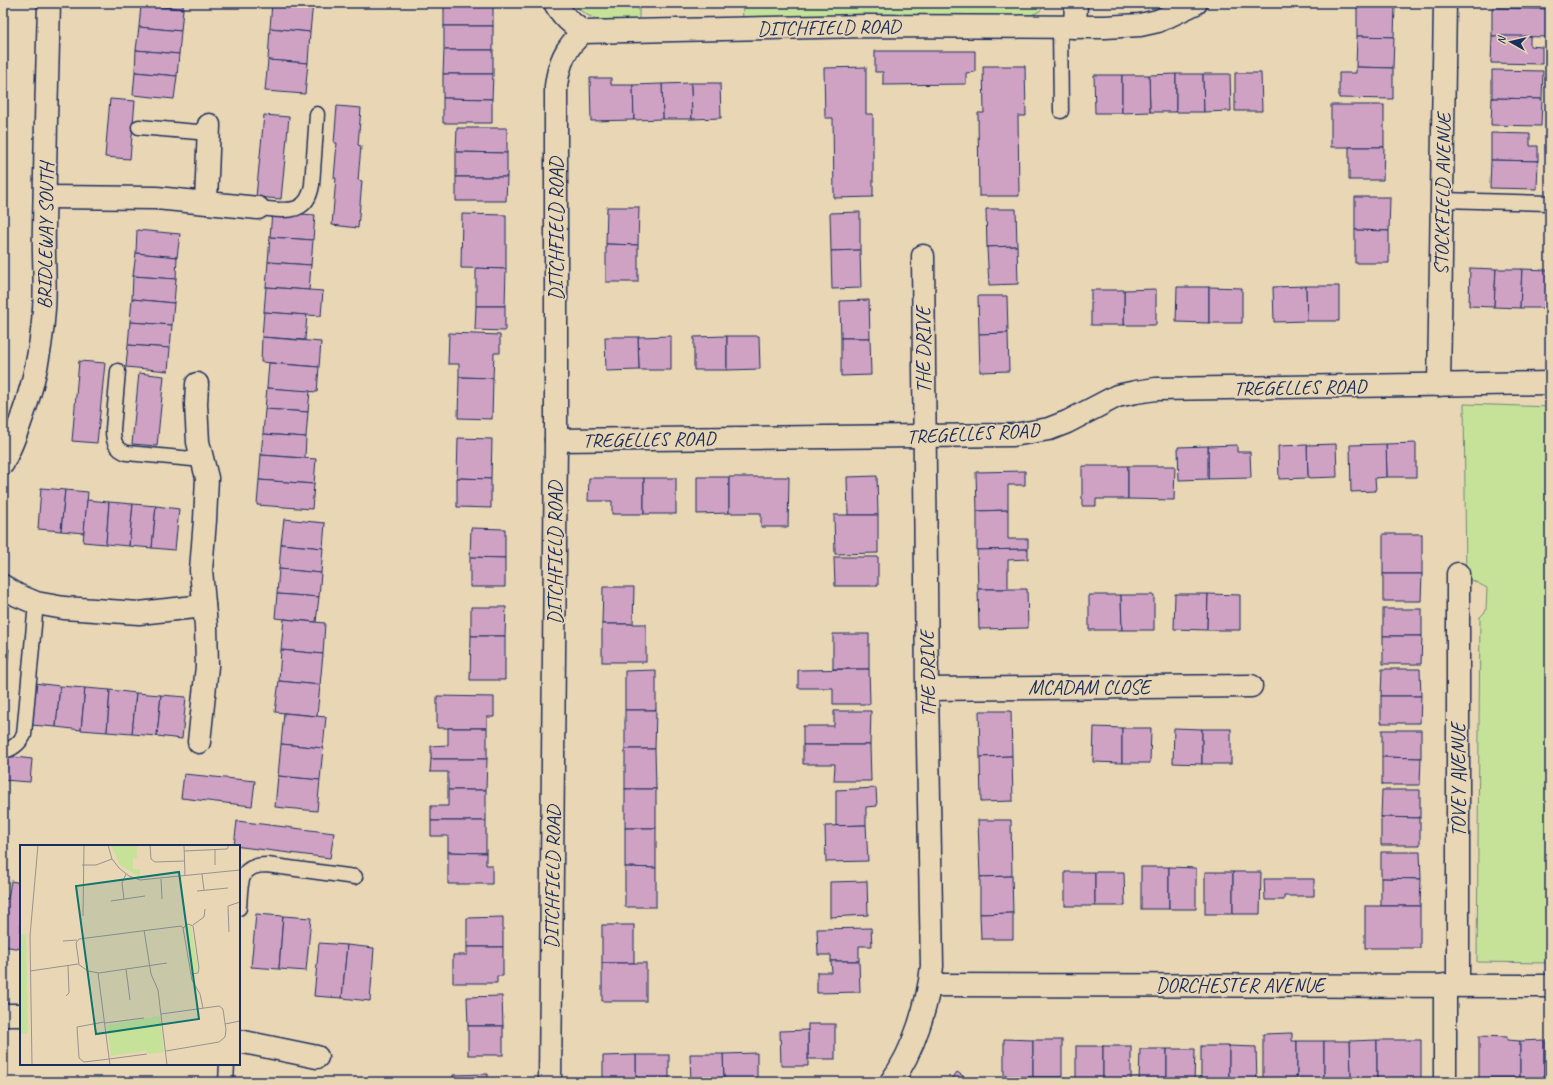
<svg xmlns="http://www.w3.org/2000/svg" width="1553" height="1085" font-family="Caveat,sans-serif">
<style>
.green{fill:#c6e299;stroke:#70887c}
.building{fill:#cfa2c4;stroke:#1b2f5e}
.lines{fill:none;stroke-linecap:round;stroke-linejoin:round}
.service-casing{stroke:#1b2f5e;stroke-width:17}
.minor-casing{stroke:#1b2f5e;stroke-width:25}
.service{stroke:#e9d6b4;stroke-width:14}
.minor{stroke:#e9d6b4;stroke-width:22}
.labels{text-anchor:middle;stroke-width:3.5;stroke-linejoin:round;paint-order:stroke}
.street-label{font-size:20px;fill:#1b2f5e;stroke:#e9d6b4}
.inset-road{fill:none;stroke:#979392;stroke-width:1}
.view{fill:#0f766e;fill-opacity:0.15;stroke:#0f766e;stroke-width:2}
.inset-edge{fill:none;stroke:#1b2f5e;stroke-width:2}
</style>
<rect width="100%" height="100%" fill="#e9d6b4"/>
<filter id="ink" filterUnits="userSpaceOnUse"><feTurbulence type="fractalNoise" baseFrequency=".025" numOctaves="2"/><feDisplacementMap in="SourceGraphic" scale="8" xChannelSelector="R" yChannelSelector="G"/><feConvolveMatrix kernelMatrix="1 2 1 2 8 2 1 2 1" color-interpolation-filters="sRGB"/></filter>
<g filter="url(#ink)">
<!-- green -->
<g class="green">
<path d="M573,3h66v17c-27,0 -46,6 -66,-17z"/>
<polygon points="742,3 1046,3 1040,11 1027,17 743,18"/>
<polygon points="1464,404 1550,407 1550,963 1477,962 1480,617 1486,611 1487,588 1466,577"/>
</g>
<!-- building -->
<g class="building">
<polygon points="141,3 183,3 183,9 141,5"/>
<polygon points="272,3 313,3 310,32 270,28"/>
<rect x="444" y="3" width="49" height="23"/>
<rect x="1357" y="3" width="38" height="3"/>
<polygon points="141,5 183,9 181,31 139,27"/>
<polygon points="1357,6 1395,6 1394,37 1357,36"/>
<polygon points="1492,8 1550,9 1550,37 1492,36"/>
<rect x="444" y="26" width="49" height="24"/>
<polygon points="139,27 181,31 179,54 136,50"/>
<polygon points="270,28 310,32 308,63 268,60"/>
<polygon points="1357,36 1394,37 1393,68 1356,67"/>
<polygon points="1492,36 1530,36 1530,46 1542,47 1542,64 1491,63"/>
<polygon points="136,50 179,54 177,76 135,72"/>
<polygon points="444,50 493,50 493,74 443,74"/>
<polygon points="875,51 975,51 975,72 966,73 966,84 883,85 883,72 875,72"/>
<polygon points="268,60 308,63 305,94 265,91"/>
<polygon points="983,66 1025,66 1026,116 1018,116 1019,196 979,196 978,113 984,113"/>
<polygon points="866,67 866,114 873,114 873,197 834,198 833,118 825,118 824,68"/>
<polygon points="1356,67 1393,68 1393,99 1339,98 1339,73 1356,73"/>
<polygon points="1492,70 1543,71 1542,99 1492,98"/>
<polygon points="135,72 177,76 174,99 133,95"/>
<polygon points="1235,73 1261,73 1262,111 1235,111"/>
<polygon points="443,74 493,74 492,99 443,98"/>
<polygon points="1176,74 1176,112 1150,112 1149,75"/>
<polygon points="1176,74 1203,74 1204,112 1176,112"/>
<polygon points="1203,74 1230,74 1231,111 1204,112"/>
<polygon points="1094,75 1122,75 1122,113 1095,113"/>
<polygon points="1122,75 1149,75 1150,112 1122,113"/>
<polygon points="590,78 611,78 611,85 633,85 634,120 591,121"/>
<polygon points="691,83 692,119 663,119 662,84"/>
<polygon points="691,83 720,83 721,118 692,119"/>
<polygon points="662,84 663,119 634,120 633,85"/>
<polygon points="443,98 492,99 492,123 443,123"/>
<polygon points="1492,98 1542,99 1541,126 1491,125"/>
<polygon points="110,99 135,101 130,159 105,157"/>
<rect x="1331" y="105" width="53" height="42"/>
<polygon points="337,106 361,108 358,145 361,146 358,180 362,181 358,228 332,225 336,178 334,178 337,143 334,143"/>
<polygon points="264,115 289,117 281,199 256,197"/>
<polygon points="457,128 507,128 507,153 456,152"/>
<polygon points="1491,133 1530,134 1530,146 1538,146 1538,161 1491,160"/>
<polygon points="1349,147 1384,147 1383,180 1349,180"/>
<polygon points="456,152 507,153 507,177 456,177"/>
<polygon points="1491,160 1538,161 1537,189 1490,188"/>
<polygon points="456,177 507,177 506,201 456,201"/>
<polygon points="1355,197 1390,197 1389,231 1355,230"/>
<polygon points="607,207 639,207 638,245 606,244"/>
<polygon points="986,209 1016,209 1017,246 987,247"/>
<polygon points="272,212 315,215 313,240 270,237"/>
<polygon points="860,212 860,250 831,251 830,213"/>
<polygon points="462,214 506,215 506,269 461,268"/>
<polygon points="137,230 180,234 177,257 136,253"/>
<polygon points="1355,230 1389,231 1389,263 1355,263"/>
<polygon points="270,237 313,240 311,265 268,262"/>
<polygon points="606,244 638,245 638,282 606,282"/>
<polygon points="1017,246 1018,284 989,285 987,247"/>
<polygon points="860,250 861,288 832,289 831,251"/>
<polygon points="136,253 177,257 176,279 133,276"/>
<polygon points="268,262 311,265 309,290 266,287"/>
<polygon points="476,268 506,269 505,306 476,306"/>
<polygon points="1470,268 1496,269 1494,307 1469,306"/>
<polygon points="1496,269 1522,269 1520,308 1494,307"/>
<polygon points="1522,269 1548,270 1547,308 1520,308"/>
<polygon points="133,276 176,279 174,303 132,299"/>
<polygon points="1306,286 1307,321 1274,322 1273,287"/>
<polygon points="1306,286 1339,286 1339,321 1307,321"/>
<polygon points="266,287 323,291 321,316 264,312"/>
<polygon points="1177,287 1209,287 1209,323 1176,322"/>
<polygon points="1209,287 1242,288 1242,323 1209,323"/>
<polygon points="1156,289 1156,325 1124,325 1124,290"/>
<rect x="1091" y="290" width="33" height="35"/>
<polygon points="978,296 1007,296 1008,333 979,334"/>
<polygon points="132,299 174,303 172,325 130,322"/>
<polygon points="869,300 870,338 841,338 840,301"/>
<polygon points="476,306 505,306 505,331 475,330"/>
<polygon points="264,312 307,315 305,340 262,337"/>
<polygon points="130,322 172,325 170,348 128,345"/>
<polygon points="449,333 500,335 500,353 494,353 493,378 459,377 459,364 448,364"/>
<polygon points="1008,333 1009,371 980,372 979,334"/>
<polygon points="671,336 671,370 639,370 638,337"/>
<polygon points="727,336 727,370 694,370 694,337"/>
<polygon points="727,336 759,336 760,369 727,370"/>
<polygon points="262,337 321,342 319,367 261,362"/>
<polygon points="605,337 638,337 639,370 606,371"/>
<polygon points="841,338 870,338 871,375 841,376"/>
<polygon points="128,345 170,348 168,371 126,367"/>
<polygon points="79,361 105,363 97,443 72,441"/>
<polygon points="269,363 319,367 317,392 267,388"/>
<polygon points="139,373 164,376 157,446 132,444"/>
<polygon points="459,377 493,378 492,419 458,418"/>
<polygon points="267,388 310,391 308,412 265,409"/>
<polygon points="265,409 308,412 306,437 263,434"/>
<polygon points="263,434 306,437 305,458 261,455"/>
<polygon points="458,438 492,439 491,479 457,478"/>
<polygon points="1416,443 1416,477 1387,477 1386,444"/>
<polygon points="1336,444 1337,477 1308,478 1307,445"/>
<polygon points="1386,444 1387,477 1375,478 1376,491 1351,492 1350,445"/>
<polygon points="1237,445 1237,452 1250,452 1251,478 1208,479 1208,446"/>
<polygon points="1307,445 1308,478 1279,479 1278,446"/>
<polygon points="1208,446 1208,479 1179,480 1178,447"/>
<polygon points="261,455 316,459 314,484 259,480"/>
<polygon points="1082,466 1128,466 1128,499 1096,499 1096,506 1082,506"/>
<polygon points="1128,466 1175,466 1174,500 1128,499"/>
<polygon points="1025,471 1025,485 1008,485 1008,510 977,511 976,472"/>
<polygon points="877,476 878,515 848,515 847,477"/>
<polygon points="697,477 729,477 729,513 697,514"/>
<polygon points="729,477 789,477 788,527 761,527 761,513 729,513"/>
<polygon points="457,478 491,479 491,508 457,507"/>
<polygon points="589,478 644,478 644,514 612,514 612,501 588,501"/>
<rect x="644" y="478" width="32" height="36"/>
<polygon points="259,480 314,484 312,509 257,505"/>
<polygon points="41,488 65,490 61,531 38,529"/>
<polygon points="65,490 88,492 84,533 61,531"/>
<polygon points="87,500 109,502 106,544 83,542"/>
<polygon points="109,502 133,504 129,546 106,544"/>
<polygon points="133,504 156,506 152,548 129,546"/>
<polygon points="156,506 179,509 175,550 152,548"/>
<polygon points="1008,510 1008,539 1028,539 1028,549 977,550 977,511"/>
<polygon points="834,515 878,515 878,553 835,554"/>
<polygon points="284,519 325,523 323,548 281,544"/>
<polygon points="471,528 505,529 505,558 470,557"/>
<rect x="1383" y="534" width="39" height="40"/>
<polygon points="281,544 323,548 321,573 279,569"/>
<polygon points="1028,549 1028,559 1008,560 1008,589 978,589 977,550"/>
<polygon points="470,557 505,558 505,587 470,587"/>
<polygon points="834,557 878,557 878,586 835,586"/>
<polygon points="279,569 321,573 319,597 277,594"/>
<polygon points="1383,574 1422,574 1421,601 1383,601"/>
<polygon points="603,587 634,587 633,624 602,624"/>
<polygon points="978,589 1027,589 1028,628 979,629"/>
<polygon points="277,594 319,597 316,622 275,618"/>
<polygon points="1175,594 1208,594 1207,630 1174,629"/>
<polygon points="1208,594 1240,595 1240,630 1207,630"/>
<polygon points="1089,595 1121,595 1122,630 1089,630"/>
<polygon points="1121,595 1154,595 1154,630 1122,630"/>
<polygon points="471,607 506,607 505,636 471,636"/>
<rect x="1383" y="609" width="39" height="27"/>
<polygon points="284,619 325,623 323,654 281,650"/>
<rect x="602" y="624" width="44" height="38"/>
<rect x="833" y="634" width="36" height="35"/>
<polygon points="471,636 505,636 505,680 470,680"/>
<polygon points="1383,636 1422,636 1421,664 1383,664"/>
<polygon points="3,648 9,649 5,690 3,690"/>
<polygon points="281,650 323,654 320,685 279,681"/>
<polygon points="869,669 870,704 833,704 833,688 798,688 798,670"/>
<polygon points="1382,669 1420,669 1421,696 1381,696"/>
<polygon points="656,670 656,710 625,710 625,671"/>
<polygon points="279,681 320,685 317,716 275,712"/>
<polygon points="34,683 60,686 56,727 31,725"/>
<polygon points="60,686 85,688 81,730 56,727"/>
<polygon points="85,688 110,690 107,732 81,730"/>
<polygon points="110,690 136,693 132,734 107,732"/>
<polygon points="136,693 161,695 157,736 132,734"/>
<polygon points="161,695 186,697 182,739 157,736"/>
<polygon points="437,696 494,697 494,717 487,717 487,728 437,728"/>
<polygon points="1381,696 1421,696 1420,723 1381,723"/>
<polygon points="625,710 656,710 655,749 625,749"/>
<polygon points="834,711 871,711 870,745 803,745 803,726 834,726"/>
<polygon points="979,711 1011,711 1012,756 980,757"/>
<polygon points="284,713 326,717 323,748 281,744"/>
<polygon points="1094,727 1122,728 1122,763 1093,762"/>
<polygon points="448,728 487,728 487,759 431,759 431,746 448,745"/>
<polygon points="1122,728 1151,728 1150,763 1122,763"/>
<polygon points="1174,728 1202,729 1202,764 1173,763"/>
<rect x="1202" y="729" width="29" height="35"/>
<polygon points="1382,730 1421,730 1421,758 1382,757"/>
<polygon points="281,744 323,748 320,780 278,776"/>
<polygon points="803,745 870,745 871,781 834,781 835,764 803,764"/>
<polygon points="625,749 655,749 656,789 625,789"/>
<polygon points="6,756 32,759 30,782 3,780"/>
<polygon points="1012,756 1013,801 981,802 980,757"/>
<polygon points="1382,757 1421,758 1420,785 1382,785"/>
<polygon points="431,759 487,759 486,790 448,790 448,772 430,772"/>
<polygon points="184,774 255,781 252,806 181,798"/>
<polygon points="278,776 320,780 317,811 275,807"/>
<polygon points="876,788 877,806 866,807 866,825 836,826 836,790"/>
<rect x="625" y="789" width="31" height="39"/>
<polygon points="448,790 486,790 486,821 431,821 431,806 448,806"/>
<polygon points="1382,790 1420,790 1420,818 1381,817"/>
<polygon points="1381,817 1420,818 1420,845 1381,845"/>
<polygon points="978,820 1011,820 1012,876 980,877"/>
<polygon points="237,821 334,833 330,858 234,846"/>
<polygon points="431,821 486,821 486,853 448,852 448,836 431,836"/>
<polygon points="866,825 868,861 826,862 825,826"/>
<polygon points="625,828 656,828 656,868 625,867"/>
<polygon points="448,852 486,853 486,865 492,865 492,884 448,884"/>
<polygon points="1381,852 1420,852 1421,879 1381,878"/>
<polygon points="625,867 656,868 656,907 625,907"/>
<rect x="1141" y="867" width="28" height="42"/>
<polygon points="1169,867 1196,868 1196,909 1169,909"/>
<rect x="1065" y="872" width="30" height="34"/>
<polygon points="1095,872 1124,872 1125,906 1095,906"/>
<rect x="1205" y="872" width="28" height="42"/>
<polygon points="1233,872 1261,872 1260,914 1233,914"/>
<polygon points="1012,876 1013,913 980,914 980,877"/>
<polygon points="1381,878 1421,879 1420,906 1381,906"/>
<polygon points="1264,879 1314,879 1314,896 1284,896 1284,900 1265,900"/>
<polygon points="11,881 21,883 21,949 3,946 3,898 8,899"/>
<polygon points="867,881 868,915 830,917 830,882"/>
<rect x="1365" y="906" width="55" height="42"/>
<polygon points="1013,913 1013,939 981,939 980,914"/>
<polygon points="256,914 283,916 279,969 251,967"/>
<polygon points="283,916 311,918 306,971 279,969"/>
<polygon points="503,917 503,947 467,947 467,918"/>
<rect x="602" y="925" width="32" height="38"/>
<polygon points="871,928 872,946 859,946 859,961 831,961 831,955 818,955 817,929"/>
<polygon points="319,943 347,945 342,998 314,996"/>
<polygon points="347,945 374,948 370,1001 342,998"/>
<polygon points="467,947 503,947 503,976 497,976 497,983 453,983 453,955 467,955"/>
<polygon points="831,961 859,961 860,992 817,993 817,972 832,972"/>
<rect x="602" y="963" width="44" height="38"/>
<polygon points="502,996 503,1026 468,1026 467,997"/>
<rect x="808" y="1024" width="27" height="35"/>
<rect x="468" y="1026" width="35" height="29"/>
<polygon points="808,1030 808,1066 781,1066 780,1031"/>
<polygon points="1292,1033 1292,1041 1297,1041 1297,1080 1263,1080 1263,1034"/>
<polygon points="1479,1036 1507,1037 1507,1040 1520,1041 1520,1078 1479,1078"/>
<polygon points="1004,1039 1033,1040 1033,1077 1004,1076"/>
<rect x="1033" y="1040" width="29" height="37"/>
<polygon points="1377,1040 1377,1080 1351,1080 1350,1041"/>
<polygon points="1377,1040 1421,1040 1421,1082 1394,1082 1393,1079 1377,1080"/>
<polygon points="1544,1040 1544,1078 1520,1078 1520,1041"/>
<rect x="1544" y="1040" width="6" height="38"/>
<rect x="1297" y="1041" width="27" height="39"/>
<polygon points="1324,1041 1350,1041 1351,1080 1324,1080"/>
<rect x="1076" y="1046" width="27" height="36"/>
<rect x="1103" y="1046" width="28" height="36"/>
<rect x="1201" y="1046" width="28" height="36"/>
<polygon points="1229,1046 1256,1047 1257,1082 1229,1082"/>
<polygon points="1140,1049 1167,1049 1167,1082 1139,1082"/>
<polygon points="1167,1049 1195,1049 1194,1082 1167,1082"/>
<polygon points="757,1053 757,1082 724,1082 723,1054"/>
<polygon points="690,1054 723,1054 724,1082 691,1082"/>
<rect x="636" y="1055" width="33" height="27"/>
<polygon points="636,1055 636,1082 603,1082 603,1056"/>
<polygon points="957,1072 972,1082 950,1082"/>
<polygon points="488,1074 488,1082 453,1082 453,1075"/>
</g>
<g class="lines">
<defs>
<g id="service">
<polyline points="1060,27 1061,111"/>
<polyline points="139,127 209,133"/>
<polyline points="1442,200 1550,203"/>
<path d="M258,208c25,2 49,9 54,-23l5,-71"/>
<path d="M118,371l-5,58c0,12 2,20 14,24l76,7"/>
<path d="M3,751c10,-2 16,-7 21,-16l12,-132"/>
<path d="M239,908c2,-23 -2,-43 28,-43l88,12"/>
<polyline points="226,1082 227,1064"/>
</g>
<g id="minor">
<path d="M555,3c7,13 16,20 28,29"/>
<polyline points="1075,27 1076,3"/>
<polyline points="45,197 156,198 258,208"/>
<polyline points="206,202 209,125"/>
<polyline points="197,384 196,404 198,442 207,478 205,520 201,570 206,626 207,666 199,742"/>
<polyline points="1439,385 1445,3"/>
<polyline points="556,440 1013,435 1049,429 1067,422 1117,396 1136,392 1156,389 1550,383"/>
<path d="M3,463c23,-48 38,-101 41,-154 2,-27 -1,-55 0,-82 1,-75 3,-149 5,-224"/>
<polyline points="3,586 17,595 36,603 64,608 139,613 204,606"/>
<polyline points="927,689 1251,686"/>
<polyline points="930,985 1550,986"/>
<polyline points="1458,985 1458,574"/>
<polyline points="3,1015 21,1015"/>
<polyline points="239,1041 317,1057"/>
<path d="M550,1082l6,-642v-354c3,-23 9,-38 27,-54l283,-6 239,1 35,-2 18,-4 38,-18"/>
<path d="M891,1082c23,-31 37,-78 41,-116l-5,-277 -4,-433"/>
<polyline points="1445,1082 1445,985"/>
</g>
</defs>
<!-- service casing -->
<use href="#service" class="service-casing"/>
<!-- minor casing -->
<use href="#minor" class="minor-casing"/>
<!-- service -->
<use href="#service" class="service"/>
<!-- minor -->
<use href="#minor" class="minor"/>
</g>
</g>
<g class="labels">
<!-- street labels -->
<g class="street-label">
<text transform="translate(829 27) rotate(-1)" y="7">DITCHFIELD ROAD</text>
<text transform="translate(1442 194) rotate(-89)" y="7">STOCKFIELD AVENUE</text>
<text transform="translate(556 229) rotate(-90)" y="7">DITCHFIELD ROAD</text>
<text transform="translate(45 236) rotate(-89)" y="7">BRIDLEWAY SOUTH</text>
<text transform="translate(923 350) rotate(-90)" y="7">THE DRIVE</text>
<text transform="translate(1300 387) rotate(-1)" y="7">TREGELLES ROAD</text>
<text transform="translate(973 433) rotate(-3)" y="7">TREGELLES ROAD</text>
<text transform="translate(649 439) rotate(-1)" y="7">TREGELLES ROAD</text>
<text transform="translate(555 553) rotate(-90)" y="7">DITCHFIELD ROAD</text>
<text transform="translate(927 674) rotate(-91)" y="7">THE DRIVE</text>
<text x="1089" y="694">MCADAM CLOSE</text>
<text transform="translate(1458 780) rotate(-90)" y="7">TOVEY AVENUE</text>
<text transform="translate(552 877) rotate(-89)" y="7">DITCHFIELD ROAD</text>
<text x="1240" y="992">DORCHESTER AVENUE</text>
</g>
</g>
<!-- overview -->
<g transform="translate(20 845)">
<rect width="220" height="220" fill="#e9d6b4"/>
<path d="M91,0h26v13h-4v11h7v8l-20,-12zM166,81h5l7,42 -2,4 -4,-1zM6,89l2,99 -8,1v-99zM140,171l4,36 -15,2 -3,-3 -35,5 -4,-31z" fill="#c6e299"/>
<path class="inset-road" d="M88,0l4,14 7,9 10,8 11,4 100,-10M130,0l1,14 4,3 29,-1M164,0l1,31M195,4v16M164,6l43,-2 2,-4M62,20h14l16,-6M182,29l2,16M141,34l1,20M177,46l31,-3M104,54l-2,-16 4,-9M91,56l34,-5M63,71l1,-71M173,80l11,-8 1,-8M163,83l5,-4 5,2 6,42 -1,5 -7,1M124,85l7,44 7,16 9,75M209,87l-1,-26 12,-4M43,96l14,-1M59,119l-3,-21 3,-4 102,-13 2,2 9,52 8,14 3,14M106,124l4,31M10,126l48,-7 10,7 11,2 68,-10M78,128l12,92M46,151l3,-3 -1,-28M141,169l58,-8 4,3 3,21 -1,7 -6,5 -53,9M84,177l-27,5 2,31 5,4 25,-3M85,178l39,-5M205,179l15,-3M89,214l38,-5M12,220l-2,-129 8,-91"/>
<path class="view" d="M159,27l20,147 -103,15 -20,-148z"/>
<rect width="220" height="220" class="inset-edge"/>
</g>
<!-- margin -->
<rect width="1553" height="1085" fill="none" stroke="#e9d6b4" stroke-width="16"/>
<rect x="8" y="8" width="1537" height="1069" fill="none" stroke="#1b2f5e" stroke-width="1.5" filter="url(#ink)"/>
<!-- north arrow -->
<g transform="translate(1511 42) rotate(278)" stroke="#e9d6b4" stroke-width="3" paint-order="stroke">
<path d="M0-3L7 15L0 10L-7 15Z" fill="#1b2f5e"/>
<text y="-6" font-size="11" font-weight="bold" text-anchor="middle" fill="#1b2f5e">N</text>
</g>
</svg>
